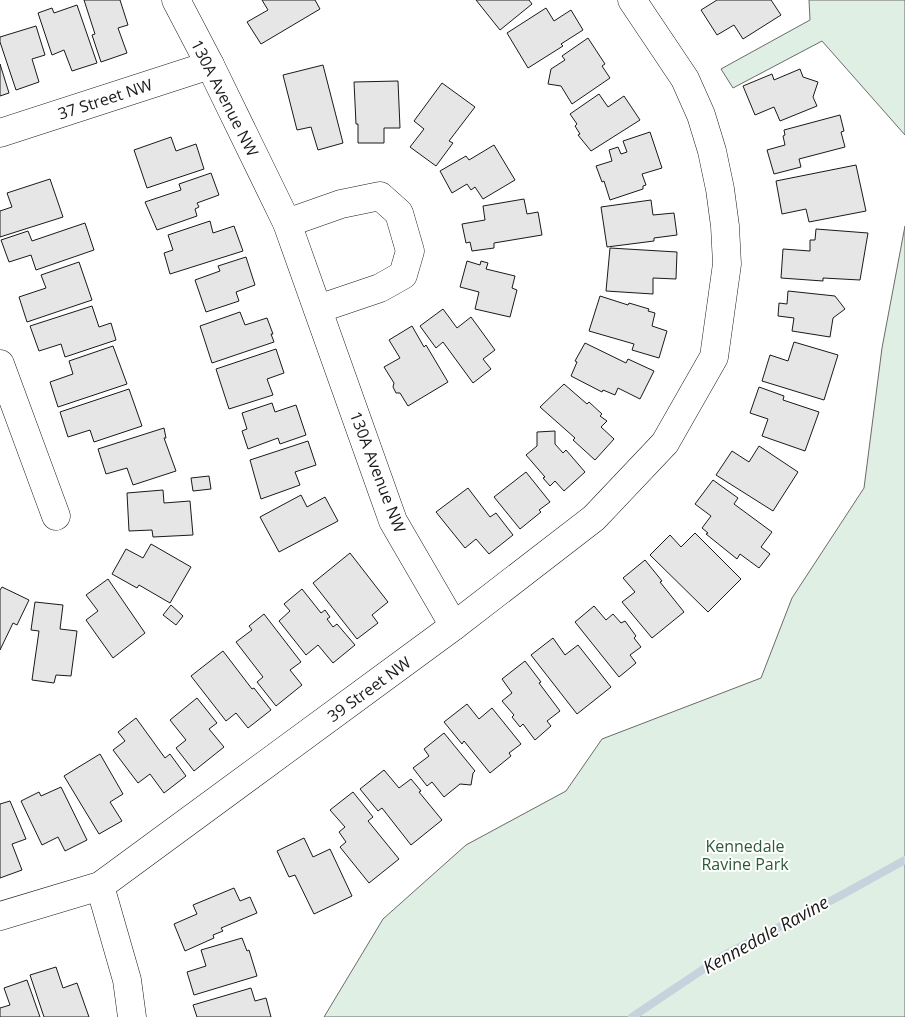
<svg xmlns="http://www.w3.org/2000/svg" width="905" height="1017" font-family="'Open Sans',sans-serif">
<style>
.green{fill:#e0efe3;stroke:#6a6a6a}
.lines{fill:none;stroke-linecap:round;stroke-linejoin:round}
.stream{stroke:#c6d2dc;stroke-width:8}
.building{fill:#e6e6e6;stroke:#1a1a1a}
.minor-casing{stroke:#1a1a1a;stroke-width:29}
.minor{stroke:#fff;stroke-width:28}
.labels{text-anchor:middle;stroke-width:4;stroke-linejoin:round;paint-order:stroke}
.street-label{font-size:16px;fill:#1a1a1a;stroke:#fff}
.park-label{font-size:16px;fill:#2b5a34;stroke:#fff}
.water-label{font-size:18px;font-style:italic;fill:#1a1a1a;stroke:#fff}
</style>
<rect width="100%" height="100%" fill="#fff"/>
<!-- green -->
<g class="green">
<polygon points="809,0 905,0 905,135 822,41 733,88 721,69 810,20"/>
<polygon points="905,226 905,1017 324,1017 383,919 466,845 566,791 602,739 761,678 792,598 864,488 882,348"/>
</g>
<g class="lines">
<!-- stream -->
<polyline class="stream" points="632,1017 726,954 838,897 905,860"/>
</g>
<!-- building -->
<g class="building">
<polygon points="84,0 120,0 128,25 118,28 127,53 101,62 92,35 95,34"/>
<polygon points="262,0 315,0 320,9 261,44 247,22 268,10"/>
<polygon points="476,0 529,0 532,4 500,30"/>
<polygon points="717,0 771,0 781,15 743,39 734,25 717,35 701,10"/>
<polygon points="77,5 97,63 72,71 64,50 52,55 38,13 52,8 54,13"/>
<polygon points="546,8 554,21 571,10 583,30 561,44 563,46 528,68 507,33"/>
<polygon points="36,26 45,55 32,59 39,82 16,90 0,42 0,37"/>
<polygon points="588,38 605,64 602,66 610,78 572,104 561,86 548,84 551,69 565,60 562,56"/>
<polygon points="0,64 9,93 0,96"/>
<polygon points="323,65 343,143 318,150 311,127 297,130 283,75"/>
<polygon points="800,69 803,77 818,82 813,97 817,106 780,121 774,107 755,115 743,86 772,74 774,80"/>
<polygon points="398,81 400,128 384,128 384,143 358,143 358,124 356,124 354,82"/>
<polygon points="442,83 475,107 449,141 453,143 436,166 410,147 424,129 414,121"/>
<polygon points="599,94 608,107 624,96 640,120 591,151 578,135 580,134 575,126 577,124 570,114"/>
<polygon points="840,115 844,131 841,132 845,147 799,159 801,167 774,174 767,150 785,145 783,136 785,135 784,130"/>
<polygon points="650,132 662,168 642,174 646,185 643,186 643,189 610,200 604,181 602,182 596,166 612,161 609,150 618,147 621,154 627,152 623,141"/>
<polygon points="171,137 176,151 196,144 204,169 147,188 134,150"/>
<polygon points="494,145 515,180 483,199 475,187 471,190 467,184 452,193 440,171 466,156 469,160"/>
<polygon points="856,165 866,211 809,222 806,209 782,214 776,181"/>
<polygon points="211,173 219,195 197,203 199,207 195,209 197,216 157,230 145,202 181,190 179,184"/>
<polygon points="50,179 63,217 0,237 0,211 12,207 7,193"/>
<polygon points="524,199 527,214 538,212 542,235 494,243 494,248 472,251 470,242 466,243 462,224 485,220 483,206"/>
<polygon points="651,200 653,215 674,213 677,235 654,238 654,241 607,247 601,207"/>
<polygon points="210,221 213,233 234,226 243,251 170,274 164,253 173,250 168,235"/>
<polygon points="85,223 94,250 36,270 31,255 9,262 1,240 28,231 32,241"/>
<polygon points="816,229 868,233 860,280 823,278 823,281 781,278 783,249 810,251 810,240 815,240"/>
<polygon points="610,248 677,252 676,279 653,278 653,294 606,291"/>
<polygon points="246,257 255,285 236,292 239,301 206,312 195,280 220,271 218,266"/>
<polygon points="467,261 480,265 481,261 488,263 486,269 515,276 512,288 517,290 510,317 475,309 479,292 460,287"/>
<polygon points="79,262 92,300 27,322 19,297 46,288 41,275"/>
<polygon points="788,291 835,296 845,309 833,318 830,337 792,331 794,318 778,316 779,303 787,304"/>
<polygon points="600,296 628,305 629,303 649,309 648,311 655,313 652,326 667,331 659,358 632,350 634,344 589,331"/>
<polygon points="92,306 99,327 111,323 116,340 65,357 61,344 39,351 30,326"/>
<polygon points="443,309 457,328 471,317 495,350 483,359 491,369 473,383 443,342 436,348 420,326"/>
<polygon points="240,312 245,325 267,318 273,334 271,334 274,342 212,363 200,326"/>
<polygon points="412,326 424,347 426,345 448,382 408,406 400,393 396,393 393,387 394,383 384,367 400,358 389,340"/>
<polygon points="794,342 838,355 824,400 762,381 770,355 788,361"/>
<polygon points="585,343 626,363 628,359 654,371 640,399 618,388 615,395 603,390 602,392 571,376 577,362 575,361"/>
<polygon points="113,346 127,384 58,407 50,382 73,374 69,361"/>
<polygon points="276,349 284,373 267,379 273,395 229,409 216,369"/>
<polygon points="564,384 587,404 589,402 602,414 600,416 607,421 601,427 614,439 595,460 573,440 575,438 540,407"/>
<polygon points="759,387 784,396 783,400 819,412 805,451 762,436 768,419 750,413"/>
<polygon points="129,389 142,426 94,442 90,430 68,437 60,412"/>
<polygon points="272,403 275,412 296,405 306,435 280,444 278,438 248,449 242,431 247,429 242,413"/>
<polygon points="164,428 166,438 164,438 176,471 133,485 127,468 106,474 98,449"/>
<polygon points="555,431 555,444 563,453 566,450 585,472 564,491 555,481 550,486 543,478 545,477 526,455 537,446 537,432"/>
<polygon points="308,441 316,465 295,472 300,485 261,499 250,460"/>
<polygon points="759,446 798,472 773,511 716,475 732,451 749,462"/>
<polygon points="526,472 550,502 539,510 541,512 520,529 494,497"/>
<polygon points="209,476 211,489 193,491 191,478"/>
<polygon points="713,480 738,498 734,504 772,532 761,547 770,554 759,568 740,554 737,559 706,534 708,533 702,528 711,516 695,504"/>
<polygon points="468,488 490,517 496,513 513,535 489,554 476,539 465,548 436,512"/>
<polygon points="163,490 164,503 190,501 193,535 153,537 152,530 129,531 127,493"/>
<polygon points="301,495 307,507 325,497 338,521 279,552 260,517"/>
<polygon points="695,533 741,579 708,612 650,555 670,535 681,547"/>
<polygon points="151,544 191,567 170,603 139,585 137,588 112,574 126,549 143,558"/>
<polygon points="350,553 388,602 372,615 378,623 357,639 313,583"/>
<polygon points="645,560 662,581 660,582 684,612 652,638 622,602 635,592 623,578"/>
<polygon points="108,579 145,633 113,658 86,620 98,611 86,595"/>
<polygon points="2,587 29,600 17,625 13,623 0,650 0,590"/>
<polygon points="302,589 321,613 325,610 330,617 327,619 333,627 337,624 355,645 333,663 318,645 306,655 279,621 290,611 284,604"/>
<polygon points="35,602 63,605 60,629 77,631 71,676 56,675 54,683 32,680 39,631 31,630"/>
<polygon points="171,605 183,616 176,625 163,615"/>
<polygon points="594,606 606,620 613,614 621,623 625,621 636,636 634,638 641,647 630,655 636,663 619,677 575,622"/>
<polygon points="264,614 301,662 290,670 302,685 276,706 257,682 263,677 236,642 252,630 249,626"/>
<polygon points="553,638 565,655 578,645 611,687 577,714 531,655"/>
<polygon points="223,651 252,689 254,688 271,710 248,728 236,713 226,721 191,676"/>
<polygon points="525,661 541,682 539,683 560,711 547,721 551,726 535,740 523,724 520,727 512,717 514,715 502,701 512,693 502,679"/>
<polygon points="197,698 217,723 209,729 224,747 194,771 176,748 186,740 170,720"/>
<polygon points="467,704 479,719 492,708 521,744 509,753 511,756 490,773 464,741 462,744 444,722"/>
<polygon points="136,718 165,758 170,754 186,776 164,793 150,774 138,783 113,750 125,741 118,732"/>
<polygon points="444,733 475,771 473,773 471,785 460,784 444,797 432,782 427,786 413,768 429,756 424,749"/>
<polygon points="100,754 123,794 110,802 122,821 99,834 64,776"/>
<polygon points="384,770 399,788 411,779 421,791 419,792 442,820 411,845 382,808 378,811 360,789"/>
<polygon points="61,787 87,840 65,851 58,837 42,845 21,801 39,792 41,796"/>
<polygon points="353,792 373,817 368,821 399,859 369,883 340,847 346,842 339,832 345,827 330,810"/>
<polygon points="10,801 26,839 12,844 22,870 0,878 0,804"/>
<polygon points="304,838 313,857 330,849 352,896 314,914 295,875 289,877 277,851"/>
<polygon points="234,888 240,901 250,897 257,913 221,928 223,931 213,935 214,938 185,951 174,924 197,914 193,905"/>
<polygon points="242,938 247,951 249,950 257,976 194,995 187,972 206,966 201,950"/>
<polygon points="56,967 63,988 77,983 89,1017 44,1017 30,975"/>
<polygon points="27,980 40,1017 0,1017 0,1008 10,1005 4,988"/>
<polygon points="251,988 255,1001 266,998 271,1017 197,1017 193,1005"/>
</g>
<g class="lines">
<defs>
<g id="minor">
<polyline points="176,0 210,65 287,223 393,521 454,626"/>
<polyline points="0,133 210,65"/>
<polyline points="287,223 341,204 380,196 399,213 410,251 403,275 380,288 318,309"/>
<polyline points="0,364 56,516"/>
<polyline points="100,886 127,980 132,1017"/>
<polyline points="0,916 100,886 454,626 594,518 665,443 714,357 727,264 725,226 720,189 712,151 701,115 685,79 632,0"/>
</g>
</defs>
<!-- minor casing -->
<use href="#minor" class="minor-casing"/>
<!-- minor -->
<use href="#minor" class="minor"/>
</g>
<g class="labels">
<!-- street labels -->
<g class="street-label">
<text transform="translate(225 98) rotate(63)" y="6">130A Avenue NW</text>
<text transform="translate(105 99) rotate(-18)" y="6">37 Street NW</text>
<text transform="translate(378 472) rotate(69)" y="6">130A Avenue NW</text>
<text transform="translate(369 689) rotate(-36)" y="6">39 Street NW</text>
</g>
<!-- park labels -->
<g class="park-label">
<text x="745" y="852">Kennedale<tspan x="745" dy="18">Ravine Park</tspan></text>
</g>
<!-- water labels -->
<g class="water-label">
<text transform="translate(766 935) rotate(-29)" y="6">Kennedale Ravine</text>
</g>
</g>
</svg>
